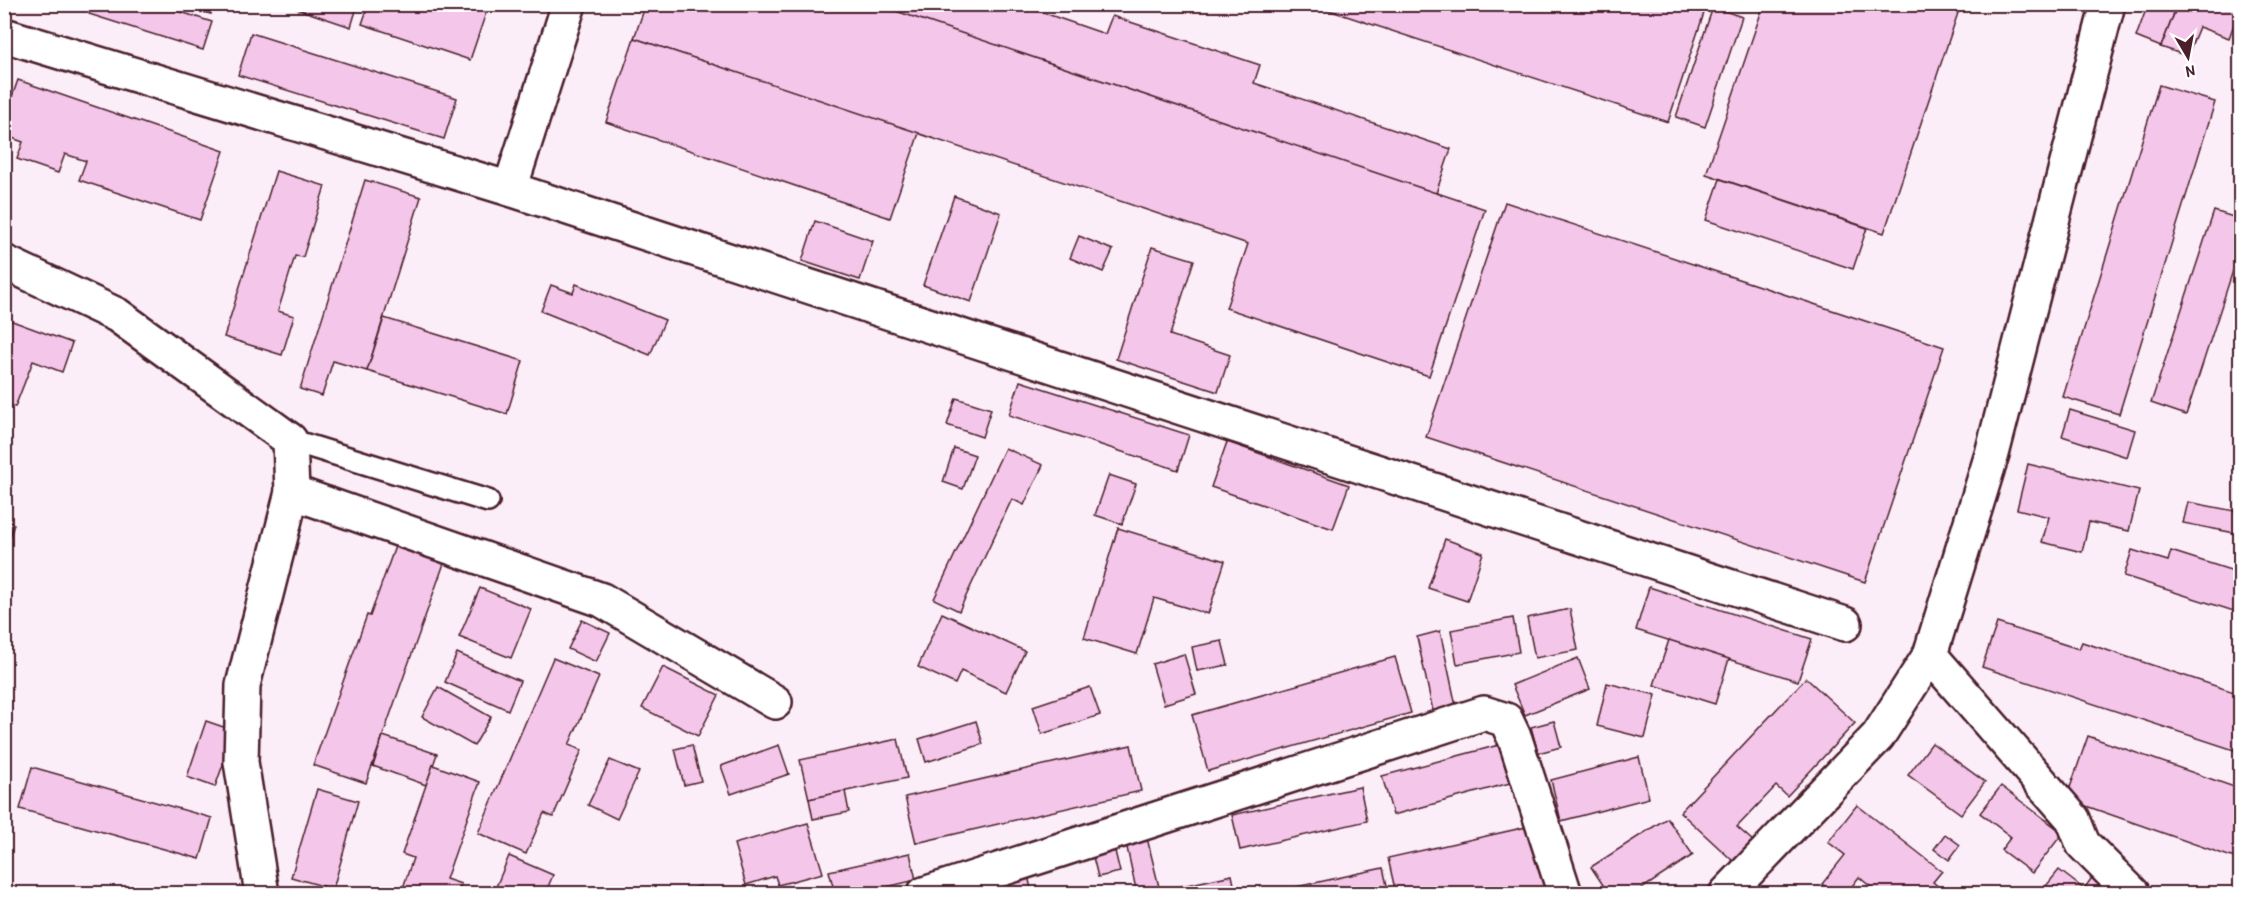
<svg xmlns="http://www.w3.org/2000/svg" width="2245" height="898" font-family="'Patrick Hand',sans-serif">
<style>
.building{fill:#f4c6e9;stroke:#4a1f2b;stroke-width:1.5}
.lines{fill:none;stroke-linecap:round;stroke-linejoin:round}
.service-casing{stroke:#4a1f2b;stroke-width:26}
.minor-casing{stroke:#4a1f2b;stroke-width:38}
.tertiary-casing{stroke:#4a1f2b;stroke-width:38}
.service{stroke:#fff;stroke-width:21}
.minor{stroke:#fff;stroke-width:33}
.tertiary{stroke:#fff;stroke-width:33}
</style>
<rect width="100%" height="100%" fill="#fceef8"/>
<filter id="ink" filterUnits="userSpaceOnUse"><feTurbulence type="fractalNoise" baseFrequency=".0167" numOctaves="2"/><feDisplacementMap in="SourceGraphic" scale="12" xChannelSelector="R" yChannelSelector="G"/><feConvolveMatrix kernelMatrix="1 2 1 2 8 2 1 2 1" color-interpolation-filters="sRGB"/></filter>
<g filter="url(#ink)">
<!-- building -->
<g class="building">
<polygon points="92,4 156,4 212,22 203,50 89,14"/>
<polygon points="172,4 214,4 211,14"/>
<polygon points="283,4 358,4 351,27"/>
<polygon points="369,4 489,4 470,60 362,24"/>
<polygon points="646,4 876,4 1485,209 1429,376 1226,308 1248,244 634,38"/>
<polygon points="895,4 1018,4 1105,34 1112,16 1260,65 1254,83 1451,149 1436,193 893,10"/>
<polygon points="1310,4 1707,4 1668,122"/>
<polygon points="1764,4 1961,4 1884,233 1706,174"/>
<polygon points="2148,4 2158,4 2175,11 2161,47 2136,37"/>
<polygon points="2178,4 2240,4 2240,8 2229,38 2199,27 2187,56 2161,47"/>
<polygon points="1713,7 1742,17 1705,127 1676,117"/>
<polygon points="251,33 457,98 444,139 238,75"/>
<polygon points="634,38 919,133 890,218 606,122"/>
<polygon points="18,80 224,151 200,220 79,180 86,161 65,154 58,173 17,159 23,142 4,135 4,119"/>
<polygon points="2159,85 2215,102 2119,414 2063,397"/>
<polygon points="276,171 325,186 303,257 295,256 278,311 294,316 282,355 224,337"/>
<polygon points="1720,179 1867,228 1853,269 1706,220"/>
<polygon points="365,180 421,197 367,371 333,361 322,396 300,389"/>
<polygon points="954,196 1001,213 971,302 923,285"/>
<polygon points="1505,202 1944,347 1865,582 1426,437"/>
<polygon points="2214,211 2240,219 2240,249 2186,415 2151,403"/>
<polygon points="815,221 873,241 860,280 802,261"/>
<polygon points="1079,236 1113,250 1103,272 1070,258"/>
<polygon points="1152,247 1194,260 1170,335 1230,355 1218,392 1116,359"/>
<polygon points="576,284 665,320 650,355 541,311 551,285 573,293"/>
<polygon points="4,318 72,343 62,372 33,361 15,407 4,403"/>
<polygon points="384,318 523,361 507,414 367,371"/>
<polygon points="1020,381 1189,435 1178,470 1009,415"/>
<polygon points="956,398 991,409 982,437 947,425"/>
<polygon points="2070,410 2135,430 2127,457 2062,436"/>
<polygon points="1227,442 1349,485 1333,529 1211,487"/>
<polygon points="954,448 975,455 963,489 943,482"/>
<polygon points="1005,448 1043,465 1024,505 1012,499 959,611 934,599"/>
<polygon points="2028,464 2139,491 2129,531 2089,522 2082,552 2042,542 2049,517 2017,509"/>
<polygon points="1109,475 1136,484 1122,524 1095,515"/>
<polygon points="2188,502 2240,512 2240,534 2183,523"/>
<polygon points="4,521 14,524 4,556"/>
<polygon points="1118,528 1225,561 1208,614 1154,598 1137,654 1084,638"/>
<polygon points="398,538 447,555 366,783 313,765 367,615 370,616"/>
<polygon points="1445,539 1483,553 1467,601 1428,588"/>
<polygon points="2132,550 2168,561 2171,551 2240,573 2240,613 2124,576"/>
<polygon points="1649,587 1812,639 1798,681 1636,630"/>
<polygon points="480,588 531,609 511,658 459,637"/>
<polygon points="1570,609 1578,650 1535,658 1527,618"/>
<polygon points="942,613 1025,651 1006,692 961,671 955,684 918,667"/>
<polygon points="1513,618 1519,652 1457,664 1451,630"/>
<polygon points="582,620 610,633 596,662 568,649"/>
<polygon points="1997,623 2079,649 2082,642 2240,694 2240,752 1982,667"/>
<polygon points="1440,631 1456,706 1433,711 1417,637"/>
<polygon points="1669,640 1729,659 1715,704 1654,685"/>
<polygon points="1222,641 1228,665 1197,671 1192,647"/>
<polygon points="457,653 520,681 508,710 445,682"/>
<polygon points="1184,654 1196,694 1164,704 1152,664"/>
<polygon points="1395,657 1411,713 1208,771 1192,715"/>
<polygon points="553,658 599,677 569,745 582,750 553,817 544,813 526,854 478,833"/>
<polygon points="1578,658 1590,689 1525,715 1512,685"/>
<polygon points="663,667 719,695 698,736 642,708"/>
<polygon points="1806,678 1855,723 1787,796 1776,786 1737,827 1753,841 1733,861 1680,812"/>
<polygon points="1607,683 1656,695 1645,738 1597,726"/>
<polygon points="438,687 491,717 474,746 422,717"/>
<polygon points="1090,687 1100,715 1042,734 1033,706"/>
<polygon points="206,721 235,731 215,787 187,777"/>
<polygon points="976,721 983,744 926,762 919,739"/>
<polygon points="1554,721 1561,747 1538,753 1531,727"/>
<polygon points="383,736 437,754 426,785 373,766"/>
<polygon points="2088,736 2240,789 2240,860 2066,799"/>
<polygon points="898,739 907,778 809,799 800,760"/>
<polygon points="1932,743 1985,782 1961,814 1908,775"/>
<polygon points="692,745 701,781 684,785 675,749"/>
<polygon points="779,745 789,774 731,794 721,766"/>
<polygon points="1131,745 1141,791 916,843 905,797"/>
<polygon points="1499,745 1510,783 1393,815 1382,776"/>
<polygon points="1639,757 1649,798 1561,821 1551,780"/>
<polygon points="610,760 639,772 617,819 588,805"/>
<polygon points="433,765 480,782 446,879 461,884 457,894 401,894 413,858 402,854"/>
<polygon points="32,767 212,818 200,859 20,809"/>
<polygon points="2001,786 2063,833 2032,873 2001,850 2011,837 1980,813"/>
<polygon points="1360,787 1367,821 1240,850 1232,815"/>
<polygon points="317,789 358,801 333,889 291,877"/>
<polygon points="845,791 849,812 813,819 809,799"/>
<polygon points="1857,805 1942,871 1933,882 1947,894 1879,894 1859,877 1846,894 1835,894 1822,884 1845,855 1828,842"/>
<polygon points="1667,818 1693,855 1634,894 1609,894 1591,867"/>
<polygon points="808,823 823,873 778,885 775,876 746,885 734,844"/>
<polygon points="1531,826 1546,894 1501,894 1499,886 1464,894 1396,894 1388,858"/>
<polygon points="1945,834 1960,845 1949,860 1934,849"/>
<polygon points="1147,838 1160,891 1232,875 1236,894 1137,894 1126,843"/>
<polygon points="1114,847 1120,872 1098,877 1092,853"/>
<polygon points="910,853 916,880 857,894 835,894 829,871"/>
<polygon points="509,856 553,875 545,894 493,894"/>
<polygon points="1383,868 1389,894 1273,894 1273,892"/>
<polygon points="2059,870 2084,889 2093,876 2115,894 2046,894 2042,891"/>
<polygon points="1028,875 1032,894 1013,894 1010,880"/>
<polygon points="1004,884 1006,894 986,894 984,888"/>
<polygon points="700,886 702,894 674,894"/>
</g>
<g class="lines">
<defs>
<polyline id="service" points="290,440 488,501"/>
<g id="minor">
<polyline points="4,35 510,189 1845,624"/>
<polyline points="510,189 569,4"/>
<polyline points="4,262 117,315 290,440 292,492 243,685 241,762 262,894"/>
<polyline points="292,492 602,600 775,702"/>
<polyline points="1930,655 2073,819 2083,844 2133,894"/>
<polyline points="924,894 1484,713 1506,720 1515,739 1565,894"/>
</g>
<polyline id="tertiary" points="1726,894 1878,736 1930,655 1992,454 2108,4"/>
</defs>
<!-- service casing -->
<use href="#service" class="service-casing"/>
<!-- minor casing -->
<use href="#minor" class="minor-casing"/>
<!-- tertiary casing -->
<use href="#tertiary" class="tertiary-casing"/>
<!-- service -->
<use href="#service" class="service"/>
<!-- minor -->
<use href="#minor" class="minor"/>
<!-- tertiary -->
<use href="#tertiary" class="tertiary"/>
</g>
</g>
<!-- margin -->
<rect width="2245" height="898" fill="none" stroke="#fff" stroke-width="24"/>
<rect x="12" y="12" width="2221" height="874" fill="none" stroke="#4a1f2b" stroke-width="2" filter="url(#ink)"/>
<!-- north arrow -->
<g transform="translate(2188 57) rotate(170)" stroke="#ffffff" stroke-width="4.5" paint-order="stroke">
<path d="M0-4.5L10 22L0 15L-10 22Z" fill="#4a1f2b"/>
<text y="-9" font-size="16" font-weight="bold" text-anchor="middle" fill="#4a1f2b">N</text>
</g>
</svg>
